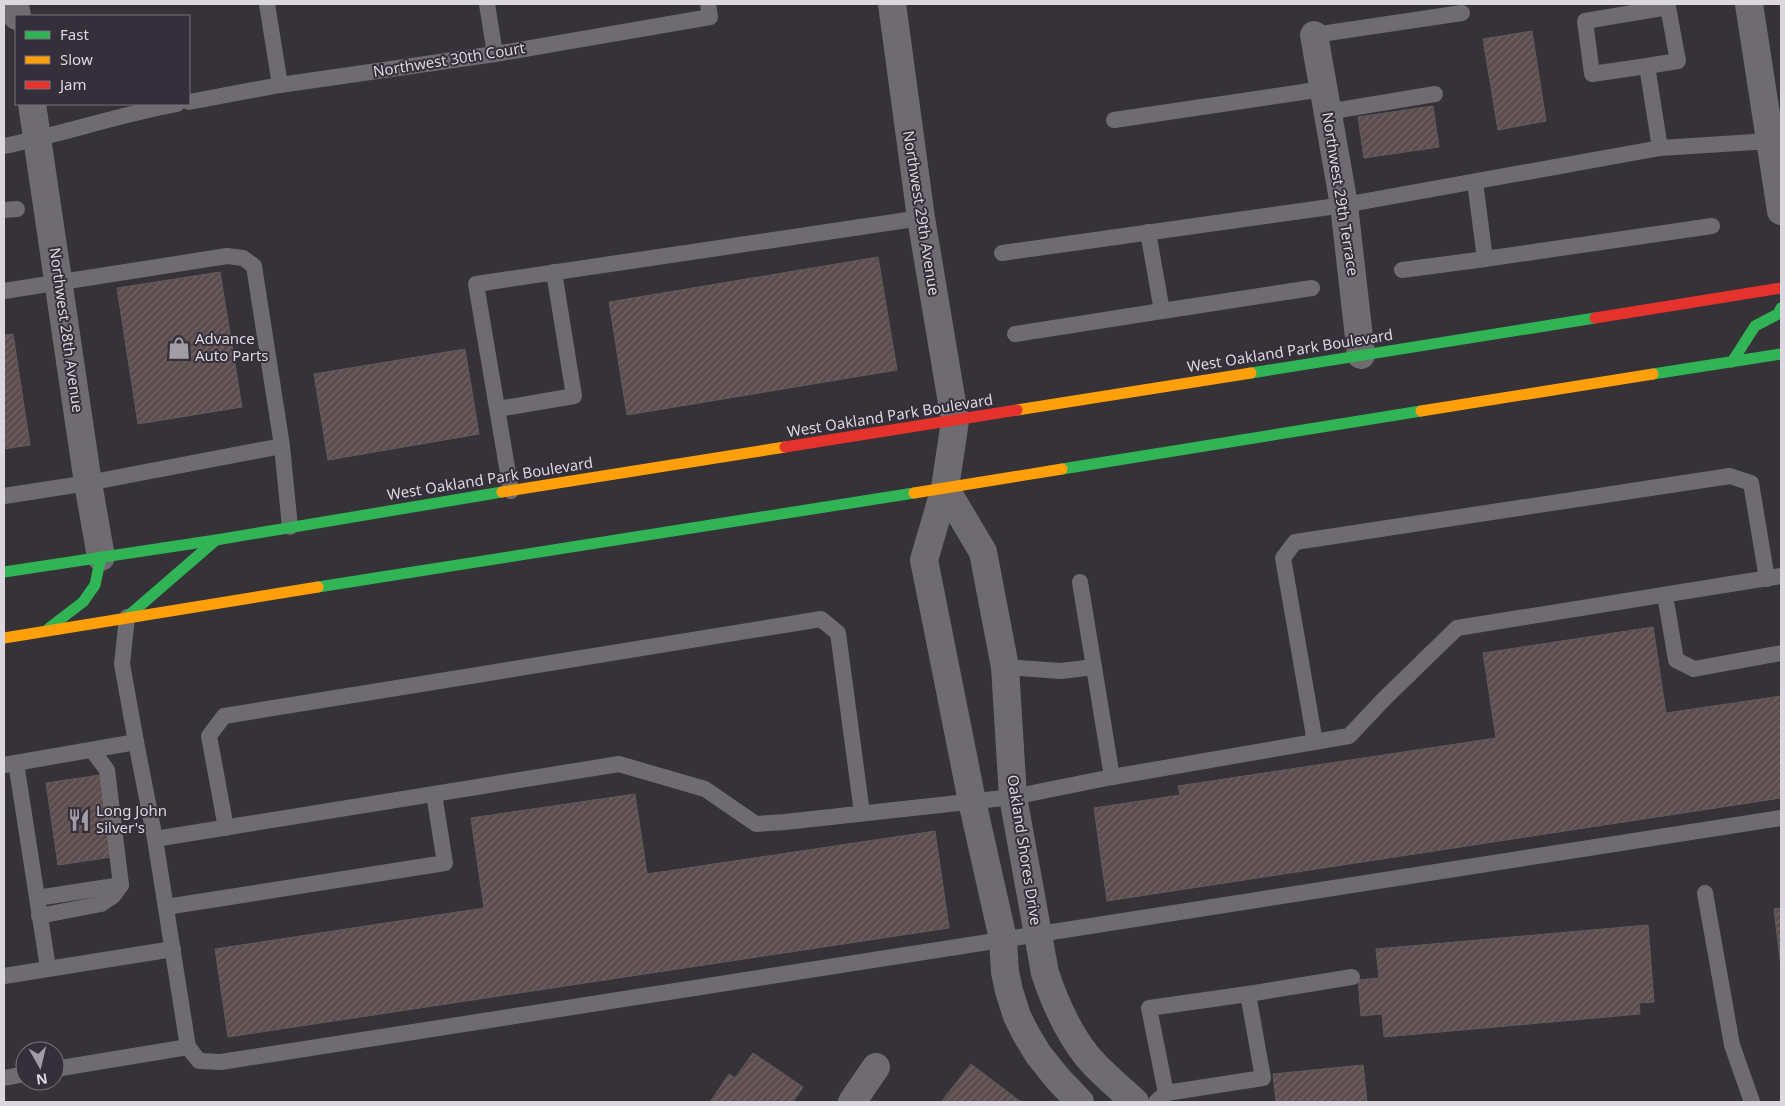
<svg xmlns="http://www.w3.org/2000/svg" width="1785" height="1106" font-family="'Noto Sans',sans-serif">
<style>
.building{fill:url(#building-hatch);stroke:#5f5b5d}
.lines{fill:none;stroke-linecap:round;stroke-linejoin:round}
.lane{stroke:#6e6c71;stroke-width:16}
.street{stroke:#6e6c71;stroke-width:28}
.fast{stroke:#30b455;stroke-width:11}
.slow{stroke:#ff9f0a;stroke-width:11}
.jam{stroke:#e5322d;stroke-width:11}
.labels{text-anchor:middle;stroke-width:4;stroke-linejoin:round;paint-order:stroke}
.street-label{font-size:15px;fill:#dbd7df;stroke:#352f3b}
.poi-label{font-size:15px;fill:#dbd7df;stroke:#352f3b;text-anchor:start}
</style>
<defs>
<pattern id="building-hatch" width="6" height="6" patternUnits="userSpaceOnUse" patternTransform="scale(1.25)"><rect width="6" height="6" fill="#5c4c4e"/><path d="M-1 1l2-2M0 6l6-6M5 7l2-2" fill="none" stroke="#736567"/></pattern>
</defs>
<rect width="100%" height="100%" fill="#353238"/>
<!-- building -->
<g class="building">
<polygon points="1532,31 1546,121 1498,130 1483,39"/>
<polygon points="1433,106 1439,147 1364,158 1358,117"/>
<polygon points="878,257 897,370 627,415 609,302"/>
<polygon points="220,272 242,407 138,424 117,288"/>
<polygon points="13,334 30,445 4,449 4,335"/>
<polygon points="465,349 479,434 328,460 314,374"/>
<polygon points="1653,627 1666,713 1781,696 1781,798 1107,901 1094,808 1180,795 1178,786 1496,738 1483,653"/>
<polygon points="100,775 112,857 58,865 46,783"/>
<polygon points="635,794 647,874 935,831 949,928 228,1037 215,949 484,908 471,818"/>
<polygon points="1781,908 1781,968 1774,909"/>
<polygon points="1648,925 1654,1002 1639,1003 1640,1014 1384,1037 1382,1014 1361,1016 1358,980 1379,978 1376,949"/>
<polygon points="753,1053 803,1087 793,1102 710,1102 729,1074 735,1078"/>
<polygon points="971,1064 1021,1102 941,1102"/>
<polygon points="1363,1065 1367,1102 1276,1102 1273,1074"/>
</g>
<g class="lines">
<!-- lane -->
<g class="lane">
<polyline points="267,4 280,85"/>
<polyline points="487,4 495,54"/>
<polyline points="1314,35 1462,13"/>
<polyline points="1647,66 1678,61 1668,7 1585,21 1592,74 1647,66 1660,148"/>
<polyline points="189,102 280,85 495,54 710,17 708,4"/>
<polyline points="1327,112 1435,94"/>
<polyline points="1114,120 1323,89"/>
<path d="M4,146c58,-12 114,-31 173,-42"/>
<polyline points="1475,182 1485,259 1712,226"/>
<polyline points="4,210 17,209"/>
<polyline points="1148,232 1162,311 1312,288"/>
<polyline points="1002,253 1344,205 1660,148 1770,141"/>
<polyline points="1402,270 1485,259"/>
<polyline points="4,291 227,256 243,258 254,266 282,446 290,527"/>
<polyline points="1015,334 1162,311"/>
<polyline points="498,409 574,396 554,272"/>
<polyline points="511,491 476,284 921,218"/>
<polyline points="4,496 88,483 282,446"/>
<polyline points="1080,582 1112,777"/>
<polyline points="1665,595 1676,660 1694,669 1781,653"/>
<polyline points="127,617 122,664 136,742 155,839 619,764 705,789 756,824 785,822 1013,797 1112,777 1349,736 1385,698 1457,628 1781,576"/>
<polyline points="1005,667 1061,671 1094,667"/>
<polyline points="1315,742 1283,558 1295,542 1730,476 1751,483 1767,579"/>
<polyline points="16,763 48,968"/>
<polyline points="4,765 136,742"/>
<polyline points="226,828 209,736 224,716 821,619 838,633 862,813"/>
<polyline points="155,839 188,1047 199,1061 221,1062 1781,818"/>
<polyline points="1705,893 1732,1045 1752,1102"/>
<polyline points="37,898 121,885"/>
<polyline points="166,907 445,863 434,794"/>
<polyline points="39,916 101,904 113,896 121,885 107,770 92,750"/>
<polyline points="4,976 173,949"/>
<polyline points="1248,994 1352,977"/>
<polyline points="55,1069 188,1047"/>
<polyline points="4,1078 25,1074"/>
<polyline points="1156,1102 1166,1093 1263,1078 1248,994 1149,1008 1166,1093"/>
</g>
<!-- street -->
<g class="street">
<polyline points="15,4 17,16"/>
<polyline points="892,4 921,218 955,421 945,488 924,560 972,801 1003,939 1005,972 1009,991 1017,1016 1026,1034 1038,1054 1058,1079 1080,1102"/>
<polyline points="1749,4 1781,211"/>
<polyline points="1314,35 1344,205 1361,355"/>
<polyline points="32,104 88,483 101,557"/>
<path d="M945,488l38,64 22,115 8,130 32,176c10,30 22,58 42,83 13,16 33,32 48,46"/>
<polyline points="852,1102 876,1067"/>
</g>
<!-- fast -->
<g class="fast">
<polyline points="1732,362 1755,326 1778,314 1781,308"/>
<polyline points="1251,373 1595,318"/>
<polyline points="1653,374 1781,354"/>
<polyline points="1062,469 1421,411"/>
<polyline points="4,572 216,540 502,492"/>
<polyline points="318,587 914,493"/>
<polyline points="127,617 216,540"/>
<polyline points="49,628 83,602 95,585 101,557"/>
</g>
<!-- slow -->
<g class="slow">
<polyline points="1017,410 1251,373"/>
<polyline points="1421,411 1653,374"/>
<polyline points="502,492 785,447"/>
<polyline points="914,493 1062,469"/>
<polyline points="4,638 318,587"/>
</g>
<!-- jam -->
<g class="jam">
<polyline points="1595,318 1781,288"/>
<polyline points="785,447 1017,410"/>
</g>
</g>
<!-- icons -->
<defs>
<symbol id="shop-bare" viewBox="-9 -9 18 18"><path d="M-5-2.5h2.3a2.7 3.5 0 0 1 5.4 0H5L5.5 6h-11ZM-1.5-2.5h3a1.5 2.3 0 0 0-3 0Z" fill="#a19da5" stroke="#352f3b" stroke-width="2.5" paint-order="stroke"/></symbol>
<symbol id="restaurant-bare" viewBox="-9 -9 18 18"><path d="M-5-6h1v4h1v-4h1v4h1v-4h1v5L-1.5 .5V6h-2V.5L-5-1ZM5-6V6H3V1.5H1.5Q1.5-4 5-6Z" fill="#a19da5" stroke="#352f3b" stroke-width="2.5" paint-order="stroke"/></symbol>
</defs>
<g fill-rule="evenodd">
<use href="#shop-bare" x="163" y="332" width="32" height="32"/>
<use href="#restaurant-bare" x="63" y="804" width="32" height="32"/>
</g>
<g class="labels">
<!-- street labels -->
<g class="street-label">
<text transform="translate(449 60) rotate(-9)" y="5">Northwest 30th Court</text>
<text transform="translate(1340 194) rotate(81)" y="5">Northwest 29th Terrace</text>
<text transform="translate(921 213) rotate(81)" y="5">Northwest 29th Avenue</text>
<text transform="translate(66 330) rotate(82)" y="5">Northwest 28th Avenue</text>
<text transform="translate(1290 351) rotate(-9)" y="5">West Oakland Park Boulevard</text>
<text transform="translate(890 416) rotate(-9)" y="5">West Oakland Park Boulevard</text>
<text transform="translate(490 479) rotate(-9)" y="5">West Oakland Park Boulevard</text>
<text transform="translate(1024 850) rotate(81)" y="5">Oakland Shores Drive</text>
</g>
<!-- poi labels -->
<g class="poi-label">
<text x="195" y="344">Advance<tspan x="195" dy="17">Auto Parts</tspan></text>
<text x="96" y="816">Long John<tspan x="96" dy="17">Silver's</tspan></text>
</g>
</g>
<!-- border -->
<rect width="1785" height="1106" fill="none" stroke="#dbd7df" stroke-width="10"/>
<!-- legend -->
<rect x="15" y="15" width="175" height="90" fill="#352f3b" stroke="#77727d"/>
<rect x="25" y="31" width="25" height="8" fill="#30b455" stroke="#77727d"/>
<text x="60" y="40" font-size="15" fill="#dbd7df">Fast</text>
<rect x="25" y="56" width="25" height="8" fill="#ff9f0a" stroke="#77727d"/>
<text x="60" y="65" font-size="15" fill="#dbd7df">Slow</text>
<rect x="25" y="81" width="25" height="8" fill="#e5322d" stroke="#77727d"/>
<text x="60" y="90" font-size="15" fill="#dbd7df">Jam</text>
<!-- north arrow -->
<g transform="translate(40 1066) rotate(172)"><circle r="24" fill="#352f3b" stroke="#77727d"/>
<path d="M0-4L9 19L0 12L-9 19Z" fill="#a19da5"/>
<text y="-8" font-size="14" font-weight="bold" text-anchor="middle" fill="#dbd7df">N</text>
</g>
</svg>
